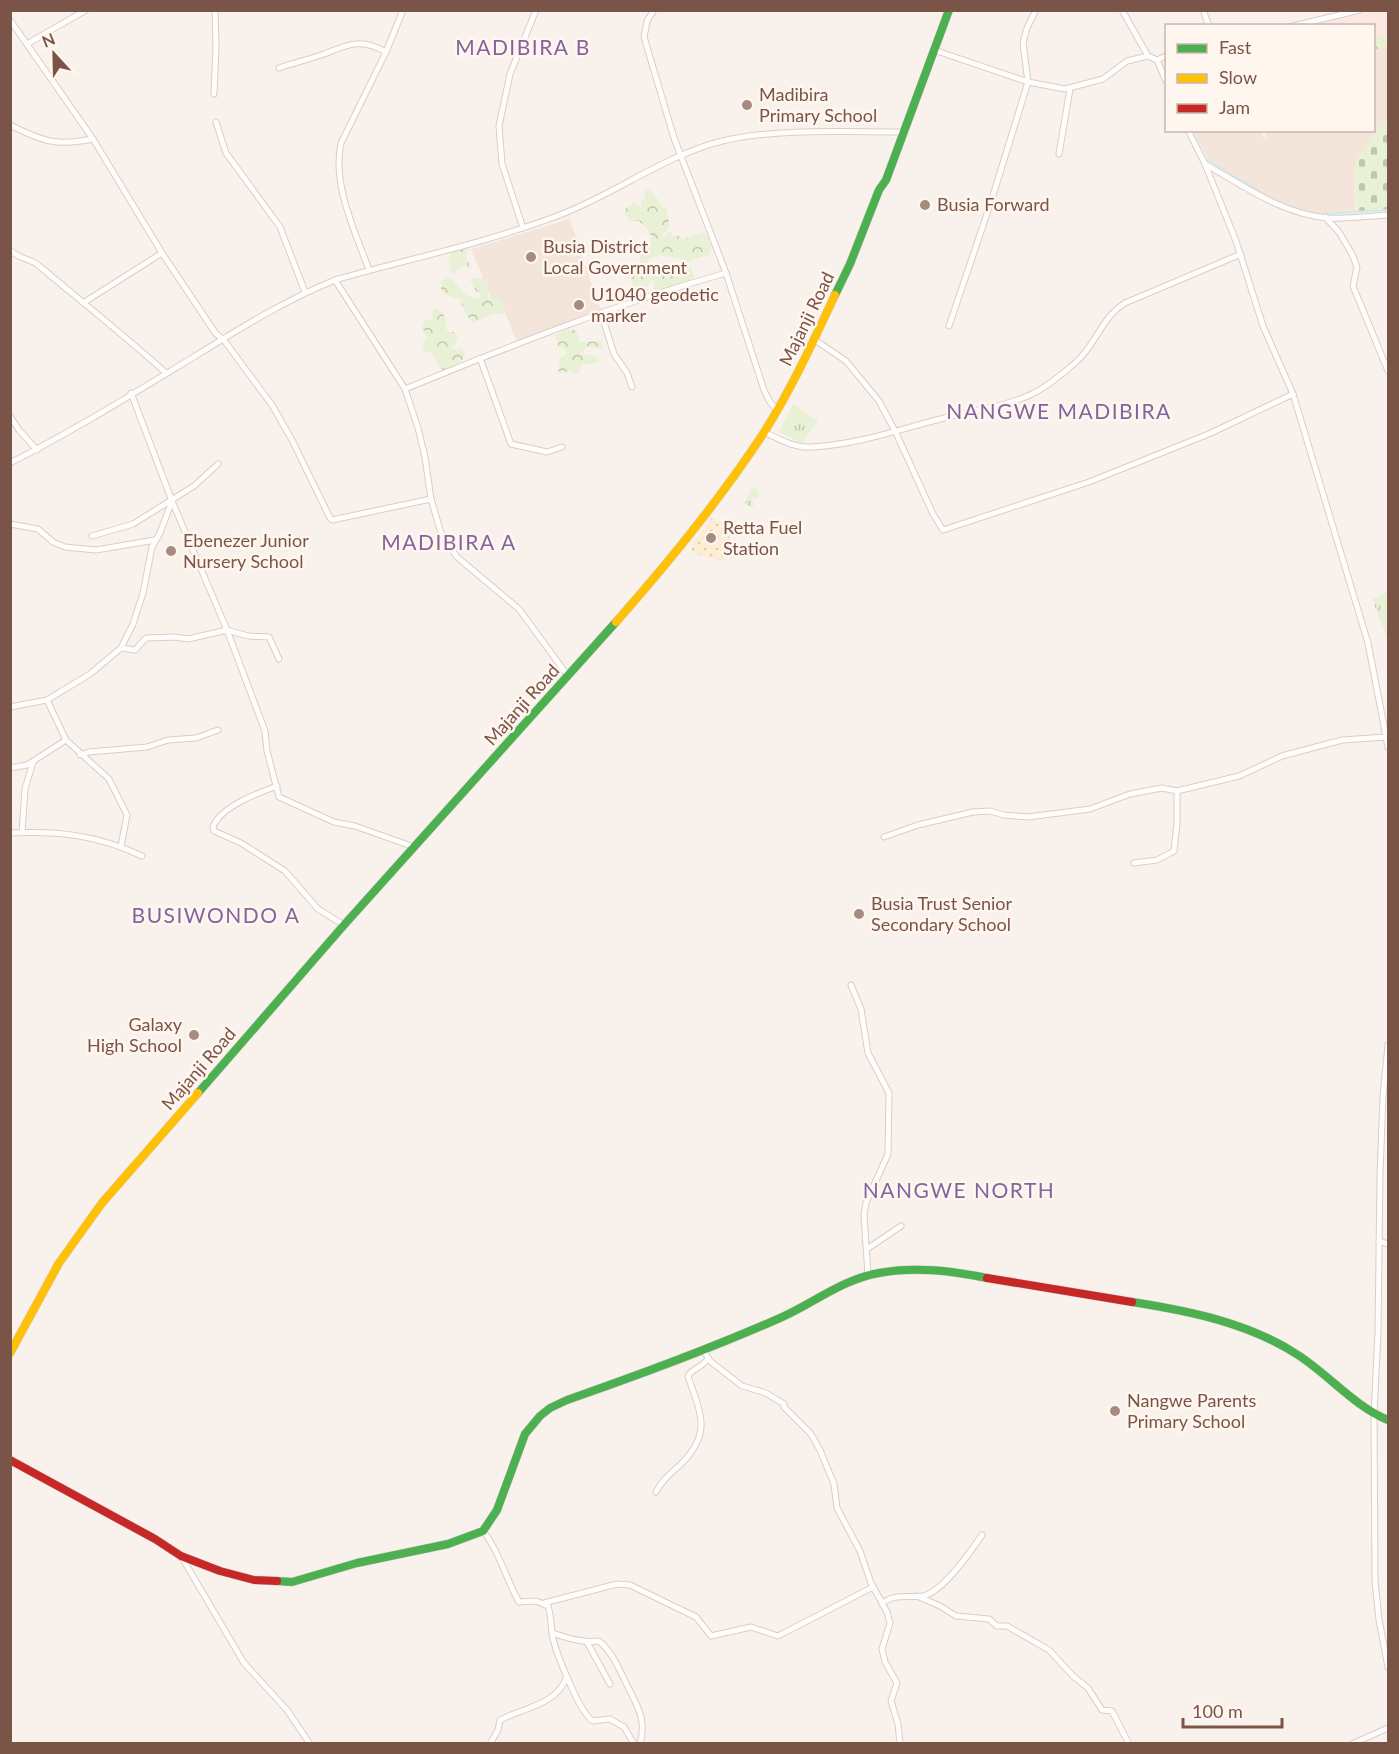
<svg xmlns="http://www.w3.org/2000/svg" width="1399" height="1754" font-family="Lato,sans-serif">
<style>
.residential{fill:#f4e5da}
.commercial{fill:#fce8e2}
.grass{fill:url(#grass-tufts)}
.forest{fill:url(#forest-crowns);fill-rule:evenodd}
.sand{fill:url(#sand-dots)}
.cemetery{fill:url(#cemetery-stones)}
.lines{fill:none;stroke-linecap:round;stroke-linejoin:round}
.stream{stroke:#cceceb;stroke-width:2}
.street-casing{stroke:#d8cec8;stroke-width:7}
.fast-casing{stroke:#dacfca;stroke-width:9}
.slow-casing{stroke:#dacfca;stroke-width:9}
.jam-casing{stroke:#dacfca;stroke-width:9}
.street{stroke:#fefdfc;stroke-width:5}
.fast{stroke:#4caf50;stroke-width:8}
.slow{stroke:#ffc107;stroke-width:8}
.jam{stroke:#c62828;stroke-width:8}
.poi-dot{fill:#a78b81;stroke:#fff7ef;stroke-width:2}
.labels{text-anchor:middle;stroke-width:5;stroke-linejoin:round;paint-order:stroke}
.poi-label{font-size:18px;fill:#7b5448;stroke:#fff7ef;text-anchor:start}
.street-label{font-size:18px;fill:#7b5448;stroke:#fff7ef}
.quarter-label{font-size:21px;letter-spacing:1.5px;fill:#83649e;stroke:#fff7ef}
</style>
<defs>
<pattern id="grass-tufts" width="24" height="20" patternUnits="userSpaceOnUse" patternTransform="scale(1.5)"><rect width="24" height="20" fill="#e8f0d5"/><path d="M3 7l-1-3M5 7V3M7 7l1-3M15 17l-1-3M17 17v-4M19 17l1-3" fill="none" stroke="#c1c5af"/></pattern>
<pattern id="forest-crowns" width="20" height="18" patternUnits="userSpaceOnUse" patternTransform="scale(1.5)"><rect width="20" height="18" fill="#e8f0d5"/><path d="M2 6a3 3 0 1 1 6 0M12 15a3 3 0 1 1 6 0" fill="none" stroke="#c1c5af"/></pattern>
<pattern id="sand-dots" width="8" height="8" patternUnits="userSpaceOnUse" patternTransform="scale(1.5)"><rect width="8" height="8" fill="#fcedd4"/><path d="M2 2h.1M6 6h.1" fill="none" stroke="#dccdb8" stroke-width="1.8" stroke-linecap="round"/></pattern>
<pattern id="cemetery-stones" width="16" height="16" patternUnits="userSpaceOnUse" patternTransform="scale(1.5)"><rect width="16" height="16" fill="#e8f0d5"/><path d="M2 7V4a2 2 0 0 1 4 0v3zM10 15v-3a2 2 0 0 1 4 0v3z" fill="#c1c5af"/></pattern>
</defs>
<rect width="100%" height="100%" fill="#f9f2ec"/>
<!-- residential -->
<g class="residential">
<polygon points="1388,38 1388,121 1380,128 1355,160 1355,213 1324,214 1298,209 1271,199 1208,160 1193,131 1263,131 1262,136 1266,138 1267,131 1374,130 1374,39"/>
<polygon points="570,219 600,309 517,342 500,300 493,302 471,249"/>
</g>
<!-- commercial -->
<polygon class="commercial" points="1376,11 1388,11 1388,38 1374,39 1374,26 1308,26"/>
<!-- grass -->
<g class="grass">
<polygon points="793,404 818,421 802,443 779,432"/>
<polygon points="751,488 757,489 759,494 757,499 752,498 754,505 751,508 745,503"/>
<polygon points="1388,592 1388,640 1372,599"/>
</g>
<!-- forest -->
<g class="forest">
<polygon points="1380,35 1388,37 1388,47 1374,50 1374,38"/>
<path d="M646,190l6,1 11,16 4,2c-1,6 3,11 2,18l-7,9 2,2 4,-6h3l2,4h6l2,4 21,-8 4,2 6,14 -3,3v4l-21,6 6,14 -6,8 -32,9 -3,-13 -7,8 2,4 -1,4 -8,2 -2,-3 3,-7 -6,-1 -1,3 -4,-2 4,-2 -2,-7 4,-3 6,2 2,-4 -4,-8 2,-16 -1,-3 3,-3 8,-2c1,-12 -7,-14 -13,-21l-7,2 -6,-8 1,-6 8,-5 7,4v-6l4,-2 -1,-4zM660,255l20,4 2,6 -3,5 -12,1 -2,-8h-7l-3,11 -1,-5 -6,-4v-5z"/>
<polygon points="468,247 469,249 466,256 471,267 468,269 466,265 457,270 457,273 452,274 449,268 450,262 447,258 451,256 449,253 450,251"/>
<path d="M448,278l4,1c2,2 13,15 15,16 2,2 5,2 7,4l7,-3v-2l-5,-3 -6,-11 5,-2 11,1 2,5v14l8,-1 5,3 4,10 -2,4h-10l-20,9c-6,-4 -6,-12 -11,-17l-1,-6 -16,-6 -4,-4v-9z"/>
<path d="M434,309h4c7,5 9,12 8,20l3,3h5l4,4 -2,8 -4,2 1,3 9,-1 3,8 -13,16c-15,-2 -14,-7 -20,-19l-9,-2 -1,-6 4,-7 -4,-12 2,-6 9,-1 -1,-3z"/>
<polygon points="565,330 577,330 579,342 600,341 604,348 602,350 588,346 580,354 596,356 600,360 597,363 582,365 580,373 576,374 570,370 562,374 558,371 560,366 558,359 567,354 565,350 558,346 555,335"/>
</g>
<!-- sand -->
<polygon class="sand" points="712,518 721,522 719,526 730,538 728,543 730,548 724,562 691,552 693,543"/>
<!-- cemetery -->
<polygon class="cemetery" points="1388,121 1388,210 1356,212 1355,160 1380,128"/>
<g class="lines">
<!-- stream -->
<g class="stream">
<polyline points="1208,160 1267,196"/>
<polyline points="1324,214 1388,210"/>
</g>
<defs>
<g id="street">
<polyline points="654,10 647,21 644,37 674,138 726,273 764,390 770,402 777,410"/>
<polyline points="1122,10 1148,56 1157,60 1166,81"/>
<polyline points="1203,10 1209,26"/>
<polyline points="10,20 93,139 162,253 216,334 223,339 272,405 292,440 330,518 332,520 431,499"/>
<polyline points="1293,26 1360,10"/>
<polyline points="27,44 86,10"/>
<polyline points="934,50 1028,82 1065,89 1103,79 1127,61 1148,56"/>
<polyline points="1157,60 1166,56"/>
<path d="M279,68c15,-5 31,-9 45,-14 25,-10 37,-16 62,-2"/>
<polyline points="214,94 216,47 215,10"/>
<polyline points="216,122 226,153 280,227 305,292"/>
<path d="M10,125c34,17 46,21 83,14"/>
<polyline points="1188,130 1205,164 1236,241 1263,326 1293,394 1368,643 1388,747"/>
<polyline points="1059,154 1070,89"/>
<path d="M1205,164c39,22 77,50 123,54 20,1 41,-2 60,-3"/>
<polyline points="1325,217 1339,232 1352,254 1357,267 1353,286 1388,371"/>
<polyline points="523,228 502,164 499,126 510,74 536,10"/>
<path d="M10,250c8,9 20,8 28,15 43,36 87,71 128,108"/>
<path d="M369,270c-14,-39 -37,-85 -28,-127l45,-91 17,-42"/>
<polyline points="335,280 405,389 418,428 425,457 431,499 441,533 457,557 519,609 568,676"/>
<polyline points="83,303 162,253"/>
<polyline points="601,313 614,354 627,373 632,387"/>
<polyline points="949,326 991,202 1028,82 1023,43 1027,28 1036,10"/>
<polyline points="815,340 846,361 879,401 896,433 933,514 943,530 1089,482 1211,433 1293,394"/>
<polyline points="480,358 511,444 547,452 562,447"/>
<path d="M405,389c105,-43 211,-85 321,-116"/>
<polyline points="131,393 172,501 227,630 265,731 267,751 279,797 334,822 355,826 414,847"/>
<polyline points="10,416 19,430 37,450"/>
<path d="M764,432c15,7 30,16 47,15 46,-2 89,-18 133,-29 28,-8 61,-11 88,-24 13,-6 33,-22 44,-32 20,-17 25,-44 49,-59l116,-49"/>
<path d="M10,463c65,-33 126,-71 187,-108 45,-28 89,-55 138,-75 74,-21 150,-37 222,-64 57,-21 106,-60 165,-75 54,-13 124,-9 180,-9"/>
<polyline points="10,524 38,529 53,542 65,547 96,550 155,540"/>
<polyline points="92,536 133,524 194,486 218,464"/>
<polyline points="121,648 135,650 146,638 175,637 188,639 227,630 248,636 269,637 279,659"/>
<polyline points="47,700 66,740 109,779 127,815 121,846"/>
<polyline points="10,707 47,700 90,674 121,648 133,624 143,593 152,547 160,533 172,501"/>
<polyline points="80,755 89,752 147,747 168,740 196,738 218,730"/>
<polyline points="10,768 27,765 66,740"/>
<path d="M277,786c-19,7 -57,21 -64,41l1,4 27,12 44,28 33,38 26,16"/>
<polyline points="22,832 25,789 33,762"/>
<path d="M10,833c50,-2 87,2 132,23"/>
<polyline points="884,837 918,825 973,812 990,811 1004,815 1028,817 1090,809 1130,794 1162,788 1177,791 1239,776 1282,756 1342,740 1386,737"/>
<polyline points="1134,863 1157,860 1174,851 1177,823 1177,791"/>
<polyline points="851,985 861,1009 868,1053 889,1093 888,1154 866,1203 864,1215 868,1275"/>
<polyline points="1388,1045 1383,1096 1380,1174 1378,1332 1374,1414 1375,1581 1379,1620 1388,1667"/>
<polyline points="1379,1241 1388,1244"/>
<polyline points="867,1249 901,1226"/>
<polyline points="704,1351 710,1361 742,1386 766,1393 784,1404 784,1407 811,1434 820,1450 834,1484 837,1508 860,1551 871,1583 887,1612 890,1623 882,1649 885,1662 897,1683 891,1701 898,1724 900,1744"/>
<path d="M656,1492c6,-12 15,-19 25,-28 32,-32 19,-51 7,-88 4,-8 15,-8 20,-18"/>
<path d="M483,1531c16,20 23,48 36,71l17,-1 12,5c3,9 3,18 4,27 2,16 28,81 41,88l17,-2 14,8 10,17"/>
<polyline points="181,1556 244,1663 287,1710 310,1744"/>
<polyline points="917,1596 940,1606 956,1616 989,1619 997,1626 1007,1626 1049,1650 1073,1676 1088,1688 1102,1710 1112,1711 1129,1744"/>
<polyline points="544,1603 617,1584 630,1585 696,1617 711,1636 751,1627 778,1636 873,1587"/>
<path d="M882,1604c11,-11 27,-6 41,-8 20,-4 48,-45 59,-61"/>
<path d="M552,1633c16,5 30,10 47,8 14,12 20,28 28,44 10,21 20,34 13,59"/>
<polyline points="587,1642 610,1684"/>
<path d="M490,1744l8,-14 2,-10c25,-13 55,-14 67,-43"/>
<polyline points="1352,1744 1388,1728"/>
</g>
<g id="fast">
<polyline points="835,295 850,264 879,190 886,180 949,10"/>
<polyline points="198,1093 344,925 616,622"/>
<path d="M1132,1302c58,9 117,21 166,53 31,20 56,51 90,65"/>
<path d="M277,1581l15,1 65,-19 91,-19 35,-13 14,-21 28,-76 15,-18 10,-8 17,-8c72,-25 143,-51 213,-82 32,-14 63,-39 99,-45 36,-7 73,-2 108,5"/>
</g>
<g id="slow">
<path d="M616,622c53,-60 103,-121 147,-188 28,-44 50,-92 72,-139"/>
<polyline points="10,1353 59,1263 102,1203 198,1093"/>
</g>
<g id="jam">
<polyline points="987,1278 1132,1302"/>
<polyline points="10,1460 155,1539 181,1556 220,1571 254,1580 277,1581"/>
</g>
</defs>
<!-- street casing -->
<use href="#street" class="street-casing"/>
<!-- fast casing -->
<use href="#fast" class="fast-casing"/>
<!-- slow casing -->
<use href="#slow" class="slow-casing"/>
<!-- jam casing -->
<use href="#jam" class="jam-casing"/>
<!-- street -->
<use href="#street" class="street"/>
<!-- fast -->
<use href="#fast" class="fast"/>
<!-- slow -->
<use href="#slow" class="slow"/>
<!-- jam -->
<use href="#jam" class="jam"/>
</g>
<!-- markers -->
<g class="poi-dot">
<circle cx="747" cy="105" r="6"/>
<circle cx="925" cy="205" r="6"/>
<circle cx="531" cy="257" r="6"/>
<circle cx="579" cy="305" r="6"/>
<circle cx="711" cy="538" r="6"/>
<circle cx="171" cy="551" r="6"/>
<circle cx="859" cy="914" r="6"/>
<circle cx="194" cy="1035" r="6"/>
<circle cx="1115" cy="1411" r="6"/>
</g>
<g class="labels">
<!-- poi labels -->
<g class="poi-label">
<text x="759" y="101">Madibira<tspan x="759" dy="21">Primary School</tspan></text>
<text x="937" y="211">Busia Forward</text>
<text x="543" y="253">Busia District<tspan x="543" dy="21">Local Government</tspan></text>
<text x="591" y="301">U1040 geodetic<tspan x="591" dy="21">marker</tspan></text>
<text x="723" y="534">Retta Fuel<tspan x="723" dy="21">Station</tspan></text>
<text x="183" y="547">Ebenezer Junior<tspan x="183" dy="21">Nursery School</tspan></text>
<text x="871" y="910">Busia Trust Senior<tspan x="871" dy="21">Secondary School</tspan></text>
<text x="182" y="1031" text-anchor="end">Galaxy<tspan x="182" dy="21">High School</tspan></text>
<text x="1127" y="1407">Nangwe Parents<tspan x="1127" dy="21">Primary School</tspan></text>
</g>
<!-- street labels -->
<g class="street-label">
<text transform="translate(807 319) rotate(-64)" y="6">Majanji Road</text>
<text transform="translate(522 705) rotate(-48)" y="6">Majanji Road</text>
<text transform="translate(199 1069) rotate(-49)" y="6">Majanji Road</text>
</g>
<!-- quarter labels -->
<g class="quarter-label">
<text x="523" y="55">MADIBIRA B</text>
<text x="1059" y="419">NANGWE MADIBIRA</text>
<text x="449" y="550">MADIBIRA A</text>
<text x="216" y="923">BUSIWONDO A</text>
<text x="959" y="1198">NANGWE NORTH</text>
</g>
</g>
<!-- border -->
<rect width="1399" height="1754" fill="none" stroke="#7b5448" stroke-width="24"/>
<!-- legend -->
<rect x="1165" y="24" width="210" height="108" fill="#fff7ef" stroke="#cab6ac" stroke-width="1.5"/>
<rect x="1177" y="44" width="30" height="9" fill="#4caf50" stroke="#cab6ac" stroke-width="1.5"/>
<text x="1219" y="54" font-size="18" fill="#7b5448">Fast</text>
<rect x="1177" y="74" width="30" height="9" fill="#ffc107" stroke="#cab6ac" stroke-width="1.5"/>
<text x="1219" y="84" font-size="18" fill="#7b5448">Slow</text>
<rect x="1177" y="104" width="30" height="9" fill="#c62828" stroke="#cab6ac" stroke-width="1.5"/>
<text x="1219" y="114" font-size="18" fill="#7b5448">Jam</text>
<!-- north arrow -->
<g transform="translate(54 54) rotate(338)" stroke="#fff7ef" stroke-width="4.5" paint-order="stroke">
<path d="M0-4.5L10 22L0 15L-10 22Z" fill="#7b5448"/>
<text y="-9" font-size="16" font-weight="bold" text-anchor="middle" fill="#7b5448">N</text>
</g>
<!-- scale -->
<path d="M1183 1718v9h99v-9" fill="none" stroke="#7b5448" stroke-width="3"/>
<text x="1192" y="1718" font-size="18" fill="#7b5448" stroke="#fff7ef" stroke-width="4.5" paint-order="stroke">100 m</text>
</svg>
